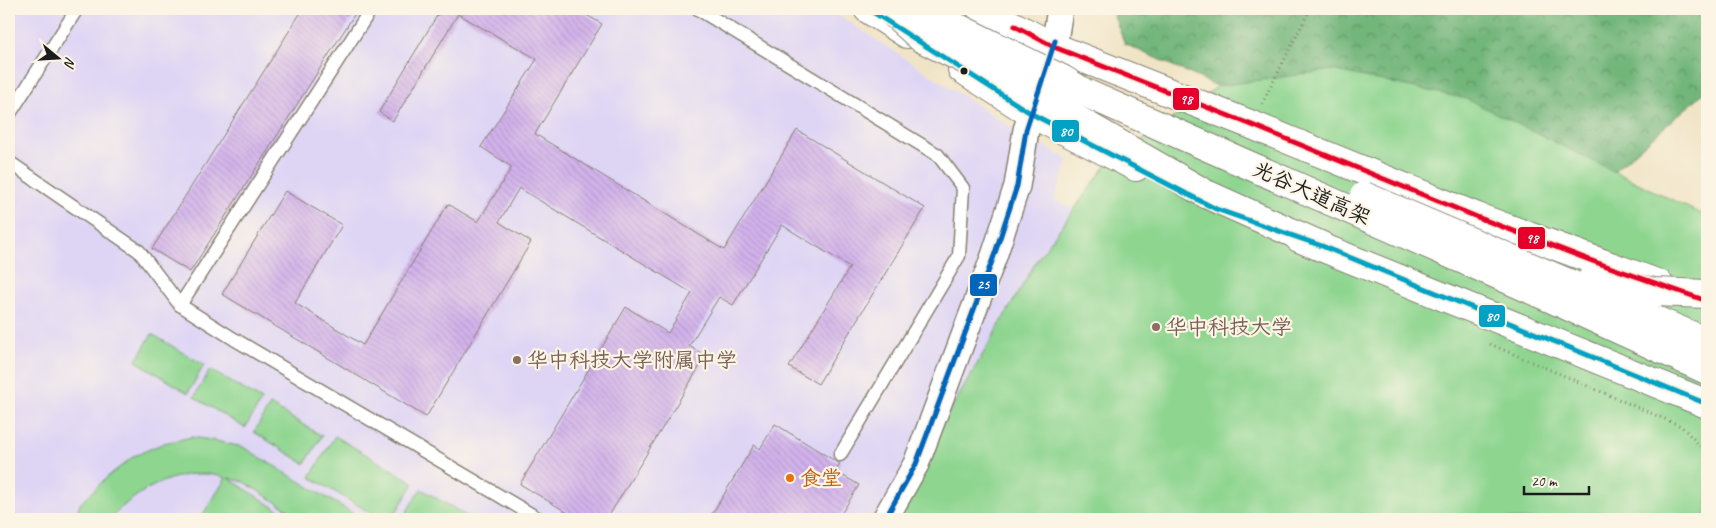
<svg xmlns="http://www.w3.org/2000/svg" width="1716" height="528" font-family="Caveat,'LXGW WenKai TC',sans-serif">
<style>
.built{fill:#ded5f5}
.forest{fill:url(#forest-crowns);stroke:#47694b}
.park{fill:#8ed590;stroke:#557856}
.building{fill:url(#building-back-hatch)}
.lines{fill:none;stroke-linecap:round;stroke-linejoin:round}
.service-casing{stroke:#868071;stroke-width:15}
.minor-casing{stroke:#868071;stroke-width:28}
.secondary-casing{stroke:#868071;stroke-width:30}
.trunk-casing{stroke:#868071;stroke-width:30}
.path{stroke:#868071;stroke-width:3;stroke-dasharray:1 4;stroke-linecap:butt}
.service{stroke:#fff;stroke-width:12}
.minor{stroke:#fff;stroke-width:25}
.secondary{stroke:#fff;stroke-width:28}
.trunk{stroke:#fff;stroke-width:28}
.trunk-bridge-casing{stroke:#868071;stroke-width:30;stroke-linecap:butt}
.trunk-bridge{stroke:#fff;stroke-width:28}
.bus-1-casing{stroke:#fcf5e5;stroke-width:9}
.bus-2-casing{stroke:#fcf5e5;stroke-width:9}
.bus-3-casing{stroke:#fcf5e5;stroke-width:9}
.bus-1{stroke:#01a2c5;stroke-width:5}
.bus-2{stroke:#e4002b;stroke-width:5}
.bus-3{stroke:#0065bd;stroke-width:5}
.bus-dot{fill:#1c1c1c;stroke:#fcf5e5;stroke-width:2}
.education-dot{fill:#8d6e63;stroke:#fcf5e5;stroke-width:2}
.food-dot{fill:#e8710a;stroke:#fcf5e5;stroke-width:2}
.labels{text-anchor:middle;stroke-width:4.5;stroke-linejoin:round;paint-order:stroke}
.street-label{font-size:21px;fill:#1c1c1c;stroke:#fcf5e5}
.education-label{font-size:21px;fill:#785e54;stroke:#fcf5e5;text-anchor:start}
.food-label{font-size:21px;fill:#c56008;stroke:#fcf5e5;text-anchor:start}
.line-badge{stroke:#fcf5e5;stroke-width:2}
.badge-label{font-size:14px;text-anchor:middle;font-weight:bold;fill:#fff}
</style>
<defs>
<pattern id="forest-crowns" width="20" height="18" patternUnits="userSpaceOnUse" patternTransform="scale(1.25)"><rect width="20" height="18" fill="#72b67a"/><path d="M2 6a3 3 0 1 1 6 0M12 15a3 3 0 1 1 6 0" fill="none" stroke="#5d9363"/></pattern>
<pattern id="building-back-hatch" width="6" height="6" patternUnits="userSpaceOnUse" patternTransform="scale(1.25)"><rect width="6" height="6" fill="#d2b2eb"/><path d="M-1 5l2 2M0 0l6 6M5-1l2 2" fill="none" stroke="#b498c9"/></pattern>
</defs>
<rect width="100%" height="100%" fill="#fcf5e5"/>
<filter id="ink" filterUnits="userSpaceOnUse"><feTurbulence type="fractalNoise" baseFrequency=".02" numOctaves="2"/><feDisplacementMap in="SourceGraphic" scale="10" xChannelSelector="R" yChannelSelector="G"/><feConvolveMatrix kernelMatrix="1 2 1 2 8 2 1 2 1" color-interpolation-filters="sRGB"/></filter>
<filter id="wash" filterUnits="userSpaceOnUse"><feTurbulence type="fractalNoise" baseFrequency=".0096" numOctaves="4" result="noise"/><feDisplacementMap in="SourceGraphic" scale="20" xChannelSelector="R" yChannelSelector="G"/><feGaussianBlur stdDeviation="1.12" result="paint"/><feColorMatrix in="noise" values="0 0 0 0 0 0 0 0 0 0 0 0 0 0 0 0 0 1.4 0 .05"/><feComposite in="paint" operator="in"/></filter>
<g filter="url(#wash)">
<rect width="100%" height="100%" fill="#f0e4c6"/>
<!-- built -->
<polygon class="built" points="9,9 829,9 1012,128 1069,160 1054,200 1655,454 1707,519 9,519"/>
<!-- forest -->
<polygon class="forest" points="1111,9 1707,9 1707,90 1593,189 1486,209 1125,44"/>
<!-- park -->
<g class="park">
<polygon points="1332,70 1467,99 1707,217 1707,519 888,519 1037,260 1105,167 1218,86"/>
<polygon points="152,334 204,365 188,393 136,361"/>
<polygon points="210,370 262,400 245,428 194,397"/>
<polygon points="270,405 322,436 305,464 254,432"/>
<polygon points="335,436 414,483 392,519 381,519 310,477"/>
<path d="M192,437l19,3 32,7 119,72h-59l-59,-37 -16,-4 65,41h-93l26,-41c-42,-14 -88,10 -116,41h-36l6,-15 26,-26 28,-22 30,-13z"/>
<polygon points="421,489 472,519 402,519"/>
</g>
<g id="blocks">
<!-- building -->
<g class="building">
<polygon points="303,9 358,9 190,272 152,249"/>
<polygon points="441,9 576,9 602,24 535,134 724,250 797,130 925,208 818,384 789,367 850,267 782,225 733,305 719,297 689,346 706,356 607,519 578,519 520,484 626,307 668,333 692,293 519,188 499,222 531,242 426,417 222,294 285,191 342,225 295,303 363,345 448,204 478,222 512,167 481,147 537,59 458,14 393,121 379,112"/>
<polygon points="775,424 840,464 835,471 859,485 838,519 709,519 754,445 760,449"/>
</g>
</g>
</g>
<g filter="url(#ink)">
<use href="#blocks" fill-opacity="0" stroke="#868071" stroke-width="1"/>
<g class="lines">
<defs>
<g id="service">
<polyline points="371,9 180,305 234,339 539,519"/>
<polyline points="698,9 938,155 963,188 959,256 840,455"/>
<polyline points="9,115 77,9"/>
<polyline points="9,162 139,251 180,305"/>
</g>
<polyline id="minor" points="885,519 916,464 994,256 1017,186 1026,130 1054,47 1060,9"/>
<g id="secondary">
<polyline points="868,9 907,34"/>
<polyline points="981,9 1054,47 1252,125 1477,217 1659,284"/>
<polyline points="962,69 1032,114 1136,167"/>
<polyline points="1299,238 1707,404"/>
</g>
<polyline id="trunk" points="1206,194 1322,246"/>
</defs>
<!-- service casing -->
<use href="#service" class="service-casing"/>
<!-- minor casing -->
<use href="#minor" class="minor-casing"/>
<!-- secondary casing -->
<use href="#secondary" class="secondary-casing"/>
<!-- trunk casing -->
<use href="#trunk" class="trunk-casing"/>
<!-- path -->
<g class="path">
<polyline points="1262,104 1310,9"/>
<polyline points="1490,344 1681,426 1707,453"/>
</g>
<!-- service -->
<use href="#service" class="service"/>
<!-- minor -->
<use href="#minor" class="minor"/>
<!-- secondary -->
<use href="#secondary" class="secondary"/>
<!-- trunk -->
<use href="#trunk" class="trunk"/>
<defs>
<g id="trunk-bridge">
<polyline points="889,9 921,38 1026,90 1206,194"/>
<polyline points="920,9 1062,79 1083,92 1550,298 1707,370"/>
<polyline points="1364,196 1707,342"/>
<polyline points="1593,277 1620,285 1654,292 1707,294"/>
</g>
</defs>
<!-- trunk-bridge casing -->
<use href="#trunk-bridge" class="trunk-bridge-casing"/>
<!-- trunk-bridge -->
<use href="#trunk-bridge" class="trunk-bridge"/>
<defs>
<polyline id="bus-1" points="868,9 1032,114 1216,209 1322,246 1707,404"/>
<polyline id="bus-2" points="1015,26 1054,47 1252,125 1477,217 1595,262 1707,301"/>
<polyline id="bus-3" points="885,519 916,464 994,256 1017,186 1026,130 1055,41"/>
</defs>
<!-- bus-1 casing -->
<use href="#bus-1" class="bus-1-casing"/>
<!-- bus-2 casing -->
<use href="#bus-2" class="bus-2-casing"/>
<!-- bus-3 casing -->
<use href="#bus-3" class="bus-3-casing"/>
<!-- bus-1 -->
<use href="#bus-1" class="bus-1"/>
<!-- bus-2 -->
<use href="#bus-2" class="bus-2"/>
<!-- bus-3 -->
<use href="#bus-3" class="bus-3"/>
</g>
</g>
<!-- markers -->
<circle class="bus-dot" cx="964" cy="71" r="4.5"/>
<g class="education-dot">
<circle cx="1156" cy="327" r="5"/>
<circle cx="517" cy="360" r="5"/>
</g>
<circle class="food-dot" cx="790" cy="478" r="5"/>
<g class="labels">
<!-- street labels -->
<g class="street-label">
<text transform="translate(1312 193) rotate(24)" y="7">光谷大道高架</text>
</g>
<!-- education labels -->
<g class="education-label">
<text x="1166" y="334">华中科技大学</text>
<text x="527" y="367">华中科技大学附属中学</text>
</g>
<!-- food labels -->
<g class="food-label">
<text x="800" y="485">食堂</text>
</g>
</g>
<g class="line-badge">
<rect x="1172" y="87" width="28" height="24" rx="5" fill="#e4002b"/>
<rect x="1051" y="119" width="29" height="24" rx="5" fill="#01a2c5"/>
<rect x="1517" y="226" width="29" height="24" rx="5" fill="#e4002b"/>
<rect x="969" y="273" width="29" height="24" rx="5" fill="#0065bd"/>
<rect x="1478" y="304" width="28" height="24" rx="5" fill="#01a2c5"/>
</g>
<g class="badge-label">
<text x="1186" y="104">98</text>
<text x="1066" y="136">80</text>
<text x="1532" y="243">98</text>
<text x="983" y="289">25</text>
<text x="1492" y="321">80</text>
</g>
<!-- margin -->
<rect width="1716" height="528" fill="none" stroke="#fcf5e5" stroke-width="30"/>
<!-- north arrow -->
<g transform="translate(58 58) rotate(108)" stroke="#fcf5e5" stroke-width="4" paint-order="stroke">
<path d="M0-4L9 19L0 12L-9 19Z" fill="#1c1c1c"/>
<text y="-8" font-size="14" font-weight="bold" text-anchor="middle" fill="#1c1c1c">N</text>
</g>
<!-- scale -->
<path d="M1524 486v8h65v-8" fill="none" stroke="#1c1c1c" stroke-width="2.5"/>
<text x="1531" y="486" font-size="15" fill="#1c1c1c" stroke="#fcf5e5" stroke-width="4" paint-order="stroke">20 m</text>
</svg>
